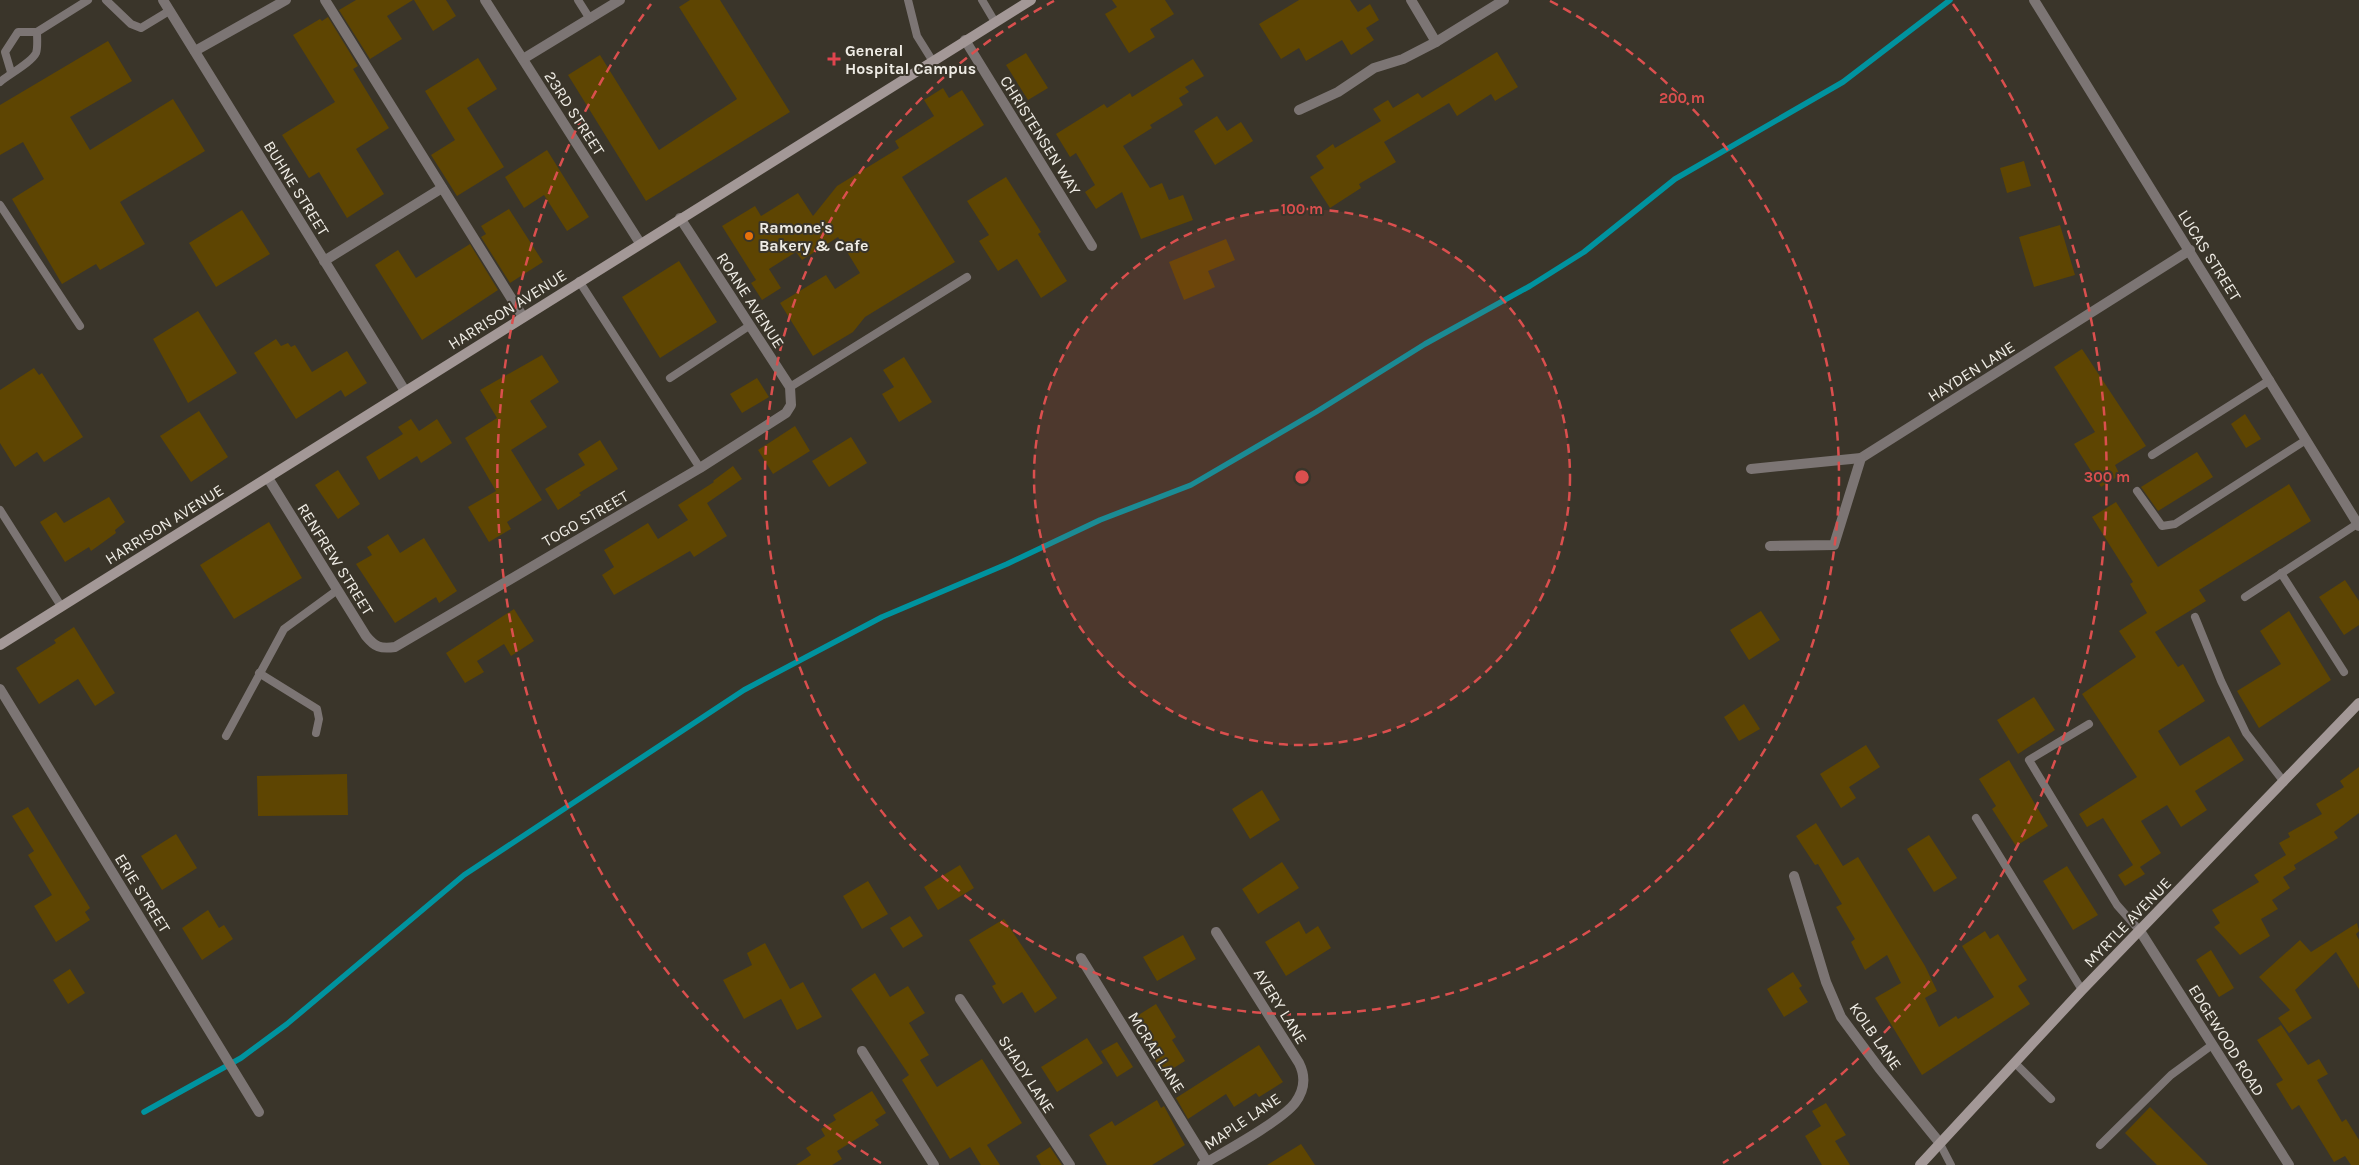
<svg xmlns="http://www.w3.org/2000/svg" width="2359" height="1165" font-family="Karla,sans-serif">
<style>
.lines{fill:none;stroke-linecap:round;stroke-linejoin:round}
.stream{stroke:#00939f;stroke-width:5.5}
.building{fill:#5e4502}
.service{stroke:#7c7574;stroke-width:8}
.minor{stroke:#7c7574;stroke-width:10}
.tertiary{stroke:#7c7574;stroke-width:10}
.secondary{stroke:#a39897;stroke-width:10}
.ring{fill:none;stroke:#db4f4e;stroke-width:2.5;stroke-dasharray:9 6}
.health-dot{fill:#e0444e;stroke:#3a352a;stroke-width:2}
.food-dot{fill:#e8710a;stroke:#3a352a;stroke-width:2}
.labels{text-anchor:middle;stroke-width:4;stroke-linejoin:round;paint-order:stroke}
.poi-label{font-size:16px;font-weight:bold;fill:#efece5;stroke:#3a352a;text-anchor:start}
.street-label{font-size:16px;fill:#efece5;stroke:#3a352a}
.centre{fill:#db4f4e;stroke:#3a352a;stroke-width:2.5}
.ring-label{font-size:15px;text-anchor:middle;font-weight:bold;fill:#db4f4e;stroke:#3a352a;stroke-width:4;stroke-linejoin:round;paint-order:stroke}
</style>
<rect width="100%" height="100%" fill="#3a352a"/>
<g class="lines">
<!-- stream -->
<polyline class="stream" points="144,1112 241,1058 287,1024 464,875 744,690 882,617 1007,564 1100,520 1191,485 1316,412 1425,344 1530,286 1584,252 1675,179 1843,82 1950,0"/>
</g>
<!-- building -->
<g class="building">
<polygon points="356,0 413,0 387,16 402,39 370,59 339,10"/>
<polygon points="414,0 446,0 456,16 433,31"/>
<polygon points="690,0 720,0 790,112 646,201 568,75 600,55 659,150 737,99 679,7"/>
<polygon points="1112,0 1165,0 1174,14 1150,29 1155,37 1129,53 1105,14 1117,7"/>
<polygon points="1299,0 1350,0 1358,12 1370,4 1379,20 1366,28 1374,40 1351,55 1342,40 1306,61 1299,48 1281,59 1259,24"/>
<polygon points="328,17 358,66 353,69 389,128 356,149 384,194 347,218 319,172 309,178 282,135 335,102 293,35 320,19 322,21"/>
<polygon points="108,41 132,81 70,117 90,150 173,99 205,151 120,202 145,244 100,270 96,264 62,284 12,199 44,179 23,142 0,155 0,105"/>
<polygon points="1497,52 1518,87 1495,101 1491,94 1457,116 1449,103 1384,142 1396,162 1359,184 1361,188 1330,208 1310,177 1324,168 1316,156 1333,144 1335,148 1381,121 1373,109 1388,100 1393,108 1418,93 1422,98"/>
<polygon points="1026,53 1048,88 1028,100 1006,65"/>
<polygon points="478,58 497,89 467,108 504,167 457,196 431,155 455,140 425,91"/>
<polygon points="1193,59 1204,76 1185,87 1189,92 1179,98 1183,105 1150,125 1152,128 1123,146 1150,188 1162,183 1169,200 1183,195 1193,220 1141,239 1122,192 1096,209 1085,192 1095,185 1076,153 1070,157 1056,134 1104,104 1107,108 1130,93 1132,97"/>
<polygon points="943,88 949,98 962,90 984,125 902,177 955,262 865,317 853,332 813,356 780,303 826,275 835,289 860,273 838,237 802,260 796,252 769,269 781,288 762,300 751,283 756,280 722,226 755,206 761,216 798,193 813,216 837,186 899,148 895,141 934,116 924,100"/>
<polygon points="1217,116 1227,131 1241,122 1253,141 1215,165 1194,131"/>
<polygon points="547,150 589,217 567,231 544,195 524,208 505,177"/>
<polygon points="2024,161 2031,186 2007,193 2000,168"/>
<polygon points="1006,177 1041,232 1038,234 1067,281 1041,298 1017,259 998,271 979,241 989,235 967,201"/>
<polygon points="509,209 543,262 510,283 481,237 486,234 481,226"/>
<polygon points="242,210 270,254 216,287 189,243"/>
<polygon points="2060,225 2075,275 2034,287 2019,237"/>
<polygon points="1226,239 1235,260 1208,271 1215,287 1184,300 1169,262"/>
<polygon points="470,244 498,290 422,340 375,265 398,250 416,278"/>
<polygon points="679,261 717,322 660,358 622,297"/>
<polygon points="198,311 237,373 188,403 153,339"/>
<polygon points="276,339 281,346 288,343 291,347 295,345 312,372 347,351 367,383 345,397 341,390 296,419 254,353"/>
<polygon points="2082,349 2146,446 2115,465 2120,475 2101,487 2074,444 2095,432 2054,367"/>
<polygon points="542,355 559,382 530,401 547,427 511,450 542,500 507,522 511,529 489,542 468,507 496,491 465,438 497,418 480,390"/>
<polygon points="904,357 932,402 899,422 882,394 894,387 883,370"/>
<polygon points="34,368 39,375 42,373 83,437 44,462 37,452 15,467 0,443 0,390"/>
<polygon points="757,378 769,397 742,413 730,394"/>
<polygon points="199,411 228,457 191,482 160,436"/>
<polygon points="2245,414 2261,439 2246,448 2231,424"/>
<polygon points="411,419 419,431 437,419 452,443 421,463 417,456 379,480 366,457 403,434 398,427"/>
<polygon points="795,426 810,451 773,474 758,450"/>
<polygon points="851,437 867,463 829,487 812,461"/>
<polygon points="600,440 618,469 579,493 581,495 558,510 545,489 585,465 578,454"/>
<polygon points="2197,452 2213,477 2158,511 2141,487"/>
<polygon points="733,466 742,479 707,503 727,536 694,557 690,551 614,595 602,575 614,567 604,550 648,523 658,539 688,520 678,505 714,482 713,481"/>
<polygon points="338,470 360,504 338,519 315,485"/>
<polygon points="2289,484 2311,521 2199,590 2206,601 2155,632 2178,667 2183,664 2205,701 2158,731 2180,766 2229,736 2244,760 2195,791 2207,810 2181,827 2167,805 2141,821 2161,853 2140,867 2145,874 2125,886 2118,875 2133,865 2103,818 2087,827 2079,814 2137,777 2082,694 2136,657 2119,631 2147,613 2130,584 2133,582 2092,517 2116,502 2158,567"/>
<polygon points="109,497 125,522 115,530 116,533 91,551 89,547 65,562 40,522 56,512 64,523"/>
<polygon points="269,522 302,578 234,619 200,565"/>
<polygon points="388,534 400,553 424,538 457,591 439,603 436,597 395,623 356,564 372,555 367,547"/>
<polygon points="2345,580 2359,601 2359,625 2344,635 2319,597"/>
<polygon points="514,609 534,641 511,656 504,644 477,661 484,672 465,683 446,653"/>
<polygon points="1761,611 1780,640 1749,660 1730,630"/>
<polygon points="2289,611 2331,680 2259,728 2237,691 2281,664 2260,631"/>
<polygon points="74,627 115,693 95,706 78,679 39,704 16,668 56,643 54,640"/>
<polygon points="2034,697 2055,730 2018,754 1997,720"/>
<polygon points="1744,704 1760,729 1739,741 1724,717"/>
<polygon points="1866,745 1880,767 1849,787 1856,798 1841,808 1820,774"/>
<polygon points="2009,760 2048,826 2016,846 1992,809 1996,806 1979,779"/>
<polygon points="2359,767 2359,813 2334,832 2338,838 2294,865 2296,869 2283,877 2290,888 2272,900 2278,909 2261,919 2270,936 2240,955 2214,927 2220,923 2212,910 2259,882 2254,875 2286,855 2279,843 2290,837 2288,833 2322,814 2316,804 2344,787 2340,781"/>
<polygon points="347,774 348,815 258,816 257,776"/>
<polygon points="1262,790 1280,820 1250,839 1232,809"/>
<polygon points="28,807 90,908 85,912 90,920 56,942 34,906 52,895 28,855 34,851 12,816"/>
<polygon points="1816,823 1843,866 1858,857 1925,966 1937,991 1925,998 1939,1027 1956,1016 1958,1019 1994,997 1962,946 1985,931 1990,939 1998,934 2027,980 2018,986 2030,1004 1922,1075 1875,998 1901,983 1887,955 1865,970 1851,942 1855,939 1836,907 1842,904 1818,864 1815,865 1796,836"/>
<polygon points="176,834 197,868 162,890 141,856"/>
<polygon points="1929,835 1957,878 1934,892 1907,849"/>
<polygon points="1282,862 1299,888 1258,914 1242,889"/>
<polygon points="960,865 974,888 938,910 924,887"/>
<polygon points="2067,866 2098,915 2073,930 2043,881"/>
<polygon points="868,881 888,914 862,929 843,896"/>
<polygon points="208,910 219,928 224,925 233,939 202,960 182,928"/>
<polygon points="910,916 923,936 903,948 890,928"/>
<polygon points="1004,919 1057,998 1035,1013 1022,992 1003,1004 992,986 996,984 969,940"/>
<polygon points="1299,921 1306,934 1318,926 1331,948 1286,976 1265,942"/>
<polygon points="2357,923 2359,931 2356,934 2359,940 2359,989 2336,952 2295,990 2312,1018 2289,1033 2278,1018 2290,1010 2259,977 2300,940 2311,952"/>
<polygon points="1183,935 1196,959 1157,981 1143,957"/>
<polygon points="765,943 790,989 803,982 822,1017 797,1030 781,999 744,1019 723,980 752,965 747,953"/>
<polygon points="2211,950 2234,988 2219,997 2196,960"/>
<polygon points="70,969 85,993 68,1004 53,980"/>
<polygon points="1793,972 1802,986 1799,988 1808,1002 1784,1017 1767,989"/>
<polygon points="875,973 890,997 908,986 925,1013 909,1023 929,1055 920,1060 937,1087 982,1059 1022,1123 987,1145 1000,1165 981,1165 970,1147 950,1159 902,1080 909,1075 851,989"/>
<polygon points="1156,1004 1176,1037 1172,1040 1185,1061 1164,1074 1155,1060 1162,1056 1137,1016"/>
<polygon points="2281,1025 2308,1065 2319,1059 2328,1074 2317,1080 2342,1122 2346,1119 2359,1140 2359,1165 2351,1165 2345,1156 2334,1162 2299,1105 2292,1110 2276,1084 2283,1080 2257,1040"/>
<polygon points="1087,1038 1103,1063 1057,1092 1041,1067"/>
<polygon points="1117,1042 1133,1067 1117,1077 1101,1051"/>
<polygon points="1259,1045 1283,1082 1259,1097 1256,1093 1234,1107 1226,1094 1188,1119 1176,1098"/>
<polygon points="872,1091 886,1113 875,1120 879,1125 837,1151 842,1159 832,1165 796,1165 811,1155 806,1148 825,1136 821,1129 836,1120 833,1115"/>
<polygon points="1157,1100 1161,1108 1164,1106 1185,1145 1152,1165 1107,1165 1089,1135 1112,1121 1115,1126"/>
<polygon points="1826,1103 1846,1135 1835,1141 1850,1165 1822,1165 1805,1136 1821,1126 1812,1111"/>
<polygon points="2150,1107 2208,1165 2157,1165 2125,1133"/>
<polygon points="1301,1144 1315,1165 1267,1165"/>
<polygon points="1050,1147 1062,1165 1041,1165 1036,1156"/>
</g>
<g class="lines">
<!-- service -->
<g class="service">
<polyline points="106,0 131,24 141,28 169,11"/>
<polyline points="578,0 590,19"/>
<polyline points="908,0 917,36 932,60"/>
<polyline points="982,0 995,22"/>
<polyline points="11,72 5,52 18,32 37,32 88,0"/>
<path d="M0,82c8,-7 32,-20 36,-29 2,-5 1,-15 1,-21"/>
<polyline points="0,205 80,326"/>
<polyline points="579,281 700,468"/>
<polyline points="670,378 749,326"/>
<polyline points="790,387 967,277"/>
<polyline points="2152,455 2270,380"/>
<polyline points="2137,491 2162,526 2175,524 2306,440"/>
<polyline points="0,510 61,606"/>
<polyline points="2281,573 2344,672"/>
<polyline points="2245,597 2357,524"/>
<polyline points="2195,617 2221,681 2246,733 2284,782"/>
<polyline points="259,673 317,709 319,719 316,733"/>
<polyline points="2089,724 2029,760 2117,905 2140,931"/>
<polyline points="226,736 284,629 336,591"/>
<polyline points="1976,818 2082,990"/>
<polyline points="2015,1063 2051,1099"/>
<polyline points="1939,1142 1951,1165"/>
<polyline points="2100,1145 2171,1075 2212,1045"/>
</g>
<!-- minor -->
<g class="minor">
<polyline points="325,0 523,317"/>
<polyline points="485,0 640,243"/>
<polyline points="1411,0 1436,42"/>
<polyline points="965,40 1092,246"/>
<polyline points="195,51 286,0"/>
<polyline points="523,59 620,0"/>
<polyline points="1299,110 1338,92 1374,68 1403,59 1436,42 1504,0"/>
<polyline points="324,261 442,188"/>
<polyline points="1751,469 1861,458 2190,250"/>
<path d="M268,478l98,158c9,11 14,13 29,11l305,-179 86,-55 5,-8 -1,-18 -110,-169"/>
<polyline points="1770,546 1834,545 1861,458"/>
<polyline points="0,689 259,1112"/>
<polyline points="1794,876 1826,982 1841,1017 1879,1068 1939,1142"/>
<polyline points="2140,931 2289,1165"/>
<polyline points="1081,958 1207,1162"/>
<polyline points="960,999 1070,1165"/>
<polyline points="862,1051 934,1165"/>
<path d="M1202,1165c22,-13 79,-44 93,-62 9,-12 11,-26 4,-40l-83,-131"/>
</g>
<!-- tertiary -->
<g class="tertiary">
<polyline points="163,0 405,391"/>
<polyline points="2034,0 2359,526"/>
</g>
<!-- secondary -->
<g class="secondary">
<polyline points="0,645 1031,0"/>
<polyline points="1920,1165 2082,990 2359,703"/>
</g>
</g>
<!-- distance rings -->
<circle cx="1302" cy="477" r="268" fill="#db4f4e" fill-opacity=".12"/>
<g class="ring">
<circle cx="1302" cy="477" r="268"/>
<path d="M1550 1A537 537 0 1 1 1054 1"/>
<path d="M881 1163A805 805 0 0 1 651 4M1953 4A805 805 0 0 1 1723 1163"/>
</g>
<!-- markers -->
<path class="health-dot" d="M831.5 51.5h5v5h5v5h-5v5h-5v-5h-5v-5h5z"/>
<circle class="food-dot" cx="749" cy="236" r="5"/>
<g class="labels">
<!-- poi labels -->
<g class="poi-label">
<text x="845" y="56">General<tspan x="845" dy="18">Hospital Campus</tspan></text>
<text x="759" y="233">Ramone's<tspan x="759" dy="18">Bakery &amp; Cafe</tspan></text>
</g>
<!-- street labels -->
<g class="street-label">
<text transform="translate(575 113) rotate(57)" y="6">23RD STREET</text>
<text transform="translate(1041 135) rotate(58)" y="6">CHRISTENSEN WAY</text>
<text transform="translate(297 188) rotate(58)" y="6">BUHNE STREET</text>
<text transform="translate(2210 255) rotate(58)" y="6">LUCAS STREET</text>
<text transform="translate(751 300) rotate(57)" y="6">ROANE AVENUE</text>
<text transform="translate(507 309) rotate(-32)" y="6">HARRISON AVENUE</text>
<text transform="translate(1971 371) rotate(-32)" y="6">HAYDEN LANE</text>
<text transform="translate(585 518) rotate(-30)" y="6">TOGO STREET</text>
<text transform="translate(164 524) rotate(-32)" y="6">HARRISON AVENUE</text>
<text transform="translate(336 559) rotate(58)" y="6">RENFREW STREET</text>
<text transform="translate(143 893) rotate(58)" y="6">ERIE STREET</text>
<text transform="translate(2127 922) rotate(-46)" y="6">MYRTLE AVENUE</text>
<text transform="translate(1281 1006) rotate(58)" y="6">AVERY LANE</text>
<text transform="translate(1876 1036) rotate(55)" y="6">KOLB LANE</text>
<text transform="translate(2227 1040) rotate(58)" y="6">EDGEWOOD ROAD</text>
<text transform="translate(1157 1052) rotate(58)" y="6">MCRAE LANE</text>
<text transform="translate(1027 1074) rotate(57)" y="6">SHADY LANE</text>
<text transform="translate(1242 1121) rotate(-34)" y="6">MAPLE LANE</text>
</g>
</g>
<circle cx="1302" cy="477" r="8" class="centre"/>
<g class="ring-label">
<text x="1682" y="103">200 m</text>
<text x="1302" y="214">100 m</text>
<text x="2107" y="482">300 m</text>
</g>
</svg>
